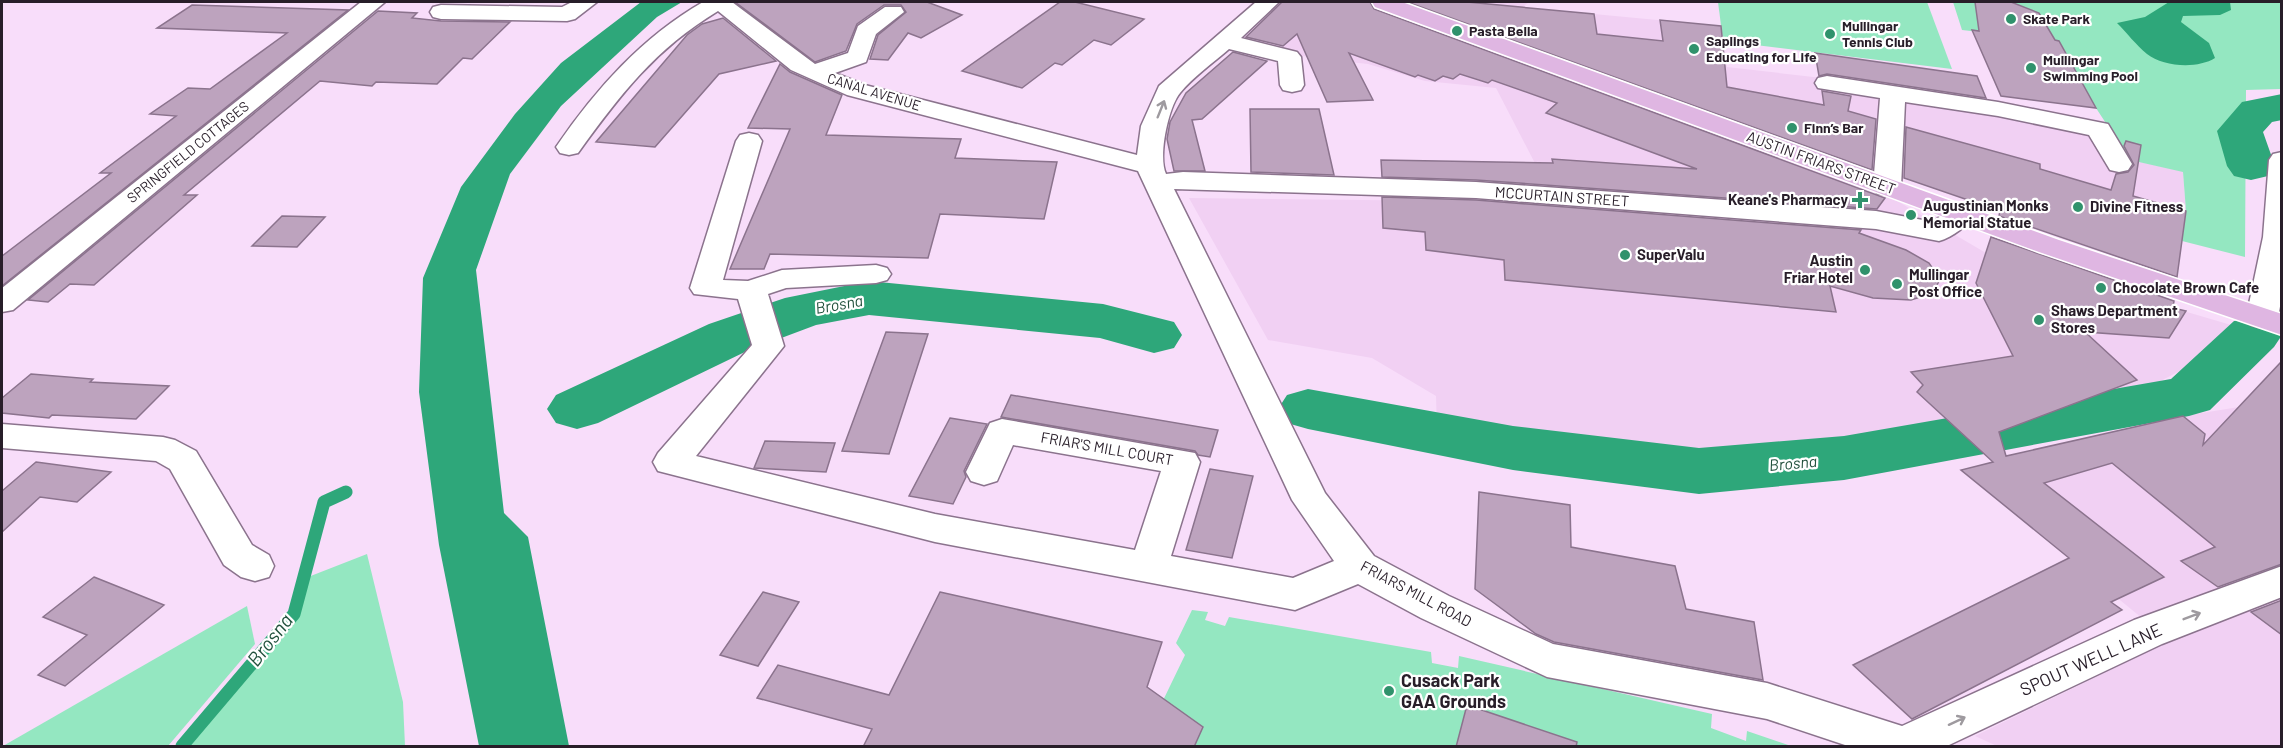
<svg xmlns="http://www.w3.org/2000/svg" width="2283" height="748" font-family="Barlow,sans-serif">
<style>
.built{fill:#f1d0f3}
.green{fill:#94e7c1}
.water{fill:#2ea77a}
.lines{fill:none;stroke-linecap:round;stroke-linejoin:round}
.stream{stroke:#2ea77a;stroke-width:13}
.river{fill:#2ea77a;fill-rule:evenodd}
.building{fill:#bda3be;stroke:#8b738d;stroke-width:1.5}
.minor-casing{stroke:#8b738d;stroke-width:3}
.major-casing{stroke:#fff;stroke-width:3}
.minor{fill:#fff;fill-rule:evenodd}
.major{fill:#dfb6e2;fill-rule:evenodd}
.oneway{stroke:#9e9a9f}
.poi-dot{fill:#30926c;stroke:#fff;stroke-width:2}
.labels{text-anchor:middle;stroke-width:4.5;stroke-linejoin:round;paint-order:stroke}
.far-poi-label{font-size:14px;font-weight:bold;fill:#281e29;stroke:#fff;text-anchor:start}
.far-street-label{font-size:14px;fill:#281e29;stroke:#fff}
.street-label{font-size:15px;fill:#281e29;stroke:#fff}
.poi-label{font-size:15px;font-weight:bold;fill:#281e29;stroke:#fff;text-anchor:start}
.water-label{font-size:16px;font-style:italic;fill:#22513d;stroke:#fff}
.near-street-label{font-size:18px;fill:#281e29;stroke:#fff}
.near-poi-label{font-size:18px;font-weight:bold;fill:#281e29;stroke:#fff;text-anchor:start}
.near-water-label{font-size:20px;font-style:italic;fill:#22513d;stroke:#fff}
</style>
<rect width="100%" height="100%" fill="#f8ddfa"/>
<!-- built -->
<g class="built">
<polygon points="1276,2 1529,2 1508,18 1566,38 1562,11 1721,26 1727,67 1831,79 2107,126 2130,160 2183,171 2186,211 2179,265 2100,243 1895,174 1887,195 1986,253 2238,327 2197,362 2151,386 1934,435 1779,452 1640,454 1437,429 1436,396 1372,358 1268,340 1189,198 1555,202 1496,88 1425,81 1368,64 1312,58 1235,40"/>
<polygon points="2281,361 2281,746 1997,746 1975,736 2170,641 1961,470 2183,416 2239,407"/>
</g>
<!-- green -->
<g class="green">
<polygon points="1718,2 1927,2 1952,69 1723,41"/>
<polygon points="1953,2 2281,2 2281,89 2246,90 2245,257 2182,241 2186,211 2183,172 2130,160 2096,108 2059,41 1962,30"/>
<polygon points="367,554 403,702 405,746 182,746 294,614 303,579"/>
<polygon points="247,606 255,644 168,746 3,746"/>
<polygon points="1192,610 1208,612 1205,620 1225,626 1229,617 1431,652 1432,663 1458,668 1459,656 1712,714 1711,728 1746,741 1747,731 1791,746 1141,746 1185,655 1176,643"/>
</g>
<!-- water -->
<g class="water">
<polygon points="641,2 682,2 657,17 561,106 510,174 476,270 504,513 528,537 569,746 479,746 439,545 419,392 423,278 461,187 515,114 561,63"/>
<path d="M2169,2h61l1,8 -11,5 -37,1 -2,6 28,21 6,15c-17,11 -52,9 -68,-4 -11,-9 -20,-21 -30,-31l28,-6z"/>
</g>
<g class="lines">
<!-- stream -->
<polyline class="stream" points="182,746 294,614 324,502 346,492"/>
<!-- river -->
<g class="river">
<polygon points="2282,94 2282,120 2272,122 2263,132 2275,166 2268,176 2251,180 2234,176 2227,166 2217,131 2242,102"/>
<polygon points="869,281 1103,304 1174,322 1182,335 1174,348 1154,353 1100,338 869,315 816,325 749,350 598,423 577,429 556,423 547,409 556,395 709,324 785,298"/>
<polygon points="2254,316 2274,321 2282,335 2274,347 2210,410 2189,416 1844,480 1699,494 1513,470 1308,429 1287,423 1278,409 1287,395 1308,389 1513,426 1699,448 1844,436 2171,379 2234,321"/>
</g>
</g>
<!-- building -->
<g class="building">
<polygon points="735,2 927,2 962,15 921,38 908,33 888,60 870,59 878,35 906,12 901,5 884,5 857,24 846,51 815,62"/>
<polygon points="1060,2 1075,2 1144,19 1111,45 1094,40 1062,65 1055,63 1022,88 962,71"/>
<polygon points="1282,2 1370,2 1374,9 1885,198 1877,209 1476,180 1382,177 1381,160 1553,163 1552,159 1697,169 1546,113 1557,103 1492,80 1488,83 1460,74 1453,79 1443,76 1435,81 1418,75 1415,77 1349,53 1373,100 1327,102 1297,34 1283,46 1246,37"/>
<polygon points="1407,2 1467,2 1594,14 1597,34 1663,41 1660,20 1721,26 1727,87 1824,105 1822,91 1851,96 1848,111 1876,119 1872,170"/>
<polygon points="1975,2 2011,2 2039,13 2055,40 2059,41 2096,108 2001,96 1972,30 1979,31"/>
<polygon points="192,5 348,10 2,286 2,256 111,173 100,173 176,116 150,114 188,88 210,89 287,33 157,28"/>
<polygon points="378,11 417,13 412,18 441,21 510,22 472,59 463,58 437,84 376,82 372,86 320,81 184,195 197,195 94,285 70,284 48,302 28,300"/>
<polygon points="723,18 776,61 719,74 655,147 596,142 687,35 702,24"/>
<polygon points="1233,52 1267,61 1202,119 1192,120 1205,171 1174,171 1167,139 1170,122 1186,93"/>
<polygon points="1815,53 1977,76 1986,98 1827,74 1819,76"/>
<polygon points="780,64 790,72 842,95 826,135 961,139 955,158 1057,162 1044,219 940,214 928,258 770,254 764,269 730,269 790,129 748,128"/>
<polygon points="1250,109 1319,109 1334,175 1251,172"/>
<polygon points="1906,127 2040,164 2040,169 2111,190 2116,174 2128,172 2134,165 2124,146 2126,141 2141,145 2133,196 2186,211 2177,277 1999,216 2000,211 1904,178"/>
<polygon points="1382,197 1476,200 1861,230 1859,233 1906,250 1929,263 1940,279 1933,293 1911,300 1873,298 1830,286 1836,312 1505,280 1504,260 1426,250 1425,232 1383,228"/>
<polygon points="282,216 325,217 297,247 252,246"/>
<polygon points="1991,237 2174,301 2173,308 2186,311 2169,338 2085,332 2137,380 1999,432 2006,456 2183,416 2205,434 2203,445 2282,361 2282,564 2218,587 2181,561 2215,547 2112,463 2044,483 2164,577 2111,602 2122,610 1912,719 1853,665 2069,558 1961,470 1993,462 1917,392 1923,385 1911,372 2013,356 1976,283"/>
<polygon points="886,332 928,334 889,454 842,451"/>
<polygon points="31,374 93,379 90,382 169,386 136,419 52,415 49,418 2,413 2,398"/>
<polygon points="1011,395 1218,430 1210,457 1198,455 1195,451 1001,417"/>
<polygon points="950,418 987,424 964,471 966,477 953,504 909,496"/>
<polygon points="765,441 835,443 826,472 754,468"/>
<polygon points="36,462 111,472 77,502 40,497 2,532 2,491"/>
<polygon points="1210,469 1253,476 1232,558 1186,550"/>
<polygon points="1479,492 1570,505 1571,547 1675,566 1686,609 1754,622 1763,680 1554,642 1536,634 1475,589"/>
<polygon points="94,577 164,605 65,686 38,675 87,635 43,617"/>
<polygon points="763,592 799,602 758,666 720,655"/>
<polygon points="940,592 1162,642 1147,687 1203,727 1194,747 863,747 872,729 757,698 778,665 889,695"/>
<polygon points="2282,600 2282,635 2251,612"/>
<polygon points="1467,705 1577,742 1576,747 1456,747"/>
</g>
<g class="lines">
<defs>
<g id="minor">
<polygon points="361,2 385,2 13,310 2,312 2,288"/>
<polygon points="572,2 597,2 575,19 567,21 441,19 433,17 430,12 433,7 441,5 562,7"/>
<path d="M703,2h29l83,62 33,-11 10,-27 27,-19h16l3,5 -28,22 -10,28 -31,11 30,12 272,70 4,-29 18,-40 97,-84h23l-38,36 56,14 4,5 3,28 -3,5 -9,2 -9,-2 -3,-5 -2,-24 -49,-12c-16,14 -36,28 -49,44 -12,15 -22,64 -14,81l17,-2 293,10 400,29 57,11c13,-10 21,-18 38,-14l4,6c-8,12 -22,23 -36,27l-63,-12 -400,-31 -302,-9 151,304 49,63 75,40 104,48 214,39 135,43 232,-106 148,-54v31l-120,47 -215,102h-99l-81,-27 -220,-42 -126,-59 -63,-34 -63,26 -360,-68 -277,-71 -5,-9 5,-9 94,-108 -14,-46 -44,-5 -4,-6 46,-147 4,-6 9,-2 9,2 4,6 -39,139 25,1 34,-11 94,-5 11,3 4,6 -4,6 -11,3 -90,5 -18,6 16,52 -88,110 239,58 200,36 26,-79 -148,-26 -16,36 -13,4 -13,-4 -5,-9 24,-49 12,-4 193,34 5,9 -29,94 122,22 41,-17 -42,-61 -154,-329 -291,-76 -56,-25 -73,-59c-63,38 -98,84 -140,142l-9,2 -9,-2 -4,-6c40,-58 86,-110 147,-145z"/>
<polygon points="1827,76 1998,102 2108,124 2132,164 2128,170 2119,172 2110,170 2089,135 1998,116 1905,102 1901,187 1897,193 1887,195 1877,193 1873,187 1880,98 1818,88 1815,83 1818,78"/>
<polygon points="2282,152 2282,295 2278,318 2273,325 2262,328 2251,325 2246,318 2263,237 2269,160 2273,154"/>
<polygon points="2,424 163,437 175,440 196,451 252,545 269,555 274,566 269,577 255,581 241,577 224,565 170,469 156,461 2,448"/>
</g>
<polygon id="major" points="1372,2 1402,2 2059,240 2282,314 2282,335 2039,252 1375,7"/>
</defs>
<!-- minor casing -->
<use href="#minor" class="minor-casing"/>
<!-- major casing -->
<use href="#major" class="major-casing"/>
<!-- minor -->
<use href="#minor" class="minor"/>
<!-- major -->
<use href="#major" class="major"/>
</g>
<!-- one-way arrows -->
<defs><path id="oneway-shaft" d="M-6 0H5M1.5-3L5.5 0L1.5 3" fill="none" stroke-width="1.6" stroke-linecap="round" stroke-linejoin="round" transform="scale(1.5)"/></defs>
<g class="oneway">
<use href="#oneway-shaft" transform="translate(1161 109) rotate(-68)"/>
<use href="#oneway-shaft" transform="translate(2192 616) rotate(-21)"/>
<use href="#oneway-shaft" transform="translate(1957 721) rotate(-25)"/>
</g>
<!-- markers -->
<g class="poi-dot">
<circle cx="2011" cy="19" r="6"/>
<circle cx="1457" cy="31" r="6"/>
<circle cx="1830" cy="34" r="6"/>
<circle cx="1694" cy="49" r="6"/>
<circle cx="2031" cy="68" r="6"/>
<circle cx="1792" cy="128" r="6"/>
<path d="M1857 191h6v6h6v6h-6v6h-6v-6h-6v-6h6z"/>
<circle cx="2078" cy="207" r="6"/>
<circle cx="1911" cy="215" r="6"/>
<circle cx="1625" cy="255" r="6"/>
<circle cx="1865" cy="270" r="6"/>
<circle cx="1897" cy="284" r="6"/>
<circle cx="2101" cy="288" r="6"/>
<circle cx="2039" cy="320" r="6"/>
<circle cx="1389" cy="691" r="6"/>
</g>
<g class="labels">
<!-- far-poi labels -->
<g class="far-poi-label">
<text x="2023" y="24">Skate Park</text>
<text x="1842" y="31">Mullingar<tspan x="1842" dy="16">Tennis Club</tspan></text>
<text x="1469" y="36">Pasta Bella</text>
<text x="1706" y="46">Saplings<tspan x="1706" dy="16">Educating for Life</tspan></text>
<text x="2043" y="65">Mullingar<tspan x="2043" dy="16">Swimming Pool</tspan></text>
<text x="1804" y="133">Finn’s Bar</text>
</g>
<!-- far-street labels -->
<g class="far-street-label">
<text transform="translate(874 92) rotate(17)" y="5">CANAL AVENUE</text>
<text transform="translate(188 152) rotate(-39)" y="5">SPRINGFIELD COTTAGES</text>
</g>
<!-- street labels -->
<g class="street-label">
<text transform="translate(1821 163) rotate(20)" y="5">AUSTIN FRIARS STREET</text>
<text transform="translate(1562 197) rotate(4)" y="5">MCCURTAIN STREET</text>
<text transform="translate(1107 449) rotate(10)" y="5">FRIAR'S MILL COURT</text>
<text transform="translate(1416 594) rotate(28)" y="5">FRIARS MILL ROAD</text>
</g>
<!-- poi labels -->
<g class="poi-label">
<text x="1848" y="205" text-anchor="end">Keane's Pharmacy</text>
<text x="1923" y="211">Augustinian Monks<tspan x="1923" dy="17">Memorial Statue</tspan></text>
<text x="2090" y="212">Divine Fitness</text>
<text x="1637" y="260">SuperValu</text>
<text x="1853" y="266" text-anchor="end">Austin<tspan x="1853" dy="17">Friar Hotel</tspan></text>
<text x="1909" y="280">Mullingar<tspan x="1909" dy="17">Post Office</tspan></text>
<text x="2113" y="293">Chocolate Brown Cafe</text>
<text x="2051" y="316">Shaws Department<tspan x="2051" dy="17">Stores</tspan></text>
</g>
<!-- water labels -->
<g class="water-label">
<text transform="translate(839 304) rotate(-10)" y="6">Brosna</text>
<text transform="translate(1793 463) rotate(-5)" y="6">Brosna</text>
</g>
<!-- near-street labels -->
<g class="near-street-label">
<text transform="translate(2091 660) rotate(-24)" y="6">SPOUT WELL LANE</text>
</g>
<!-- near-poi labels -->
<g class="near-poi-label">
<text x="1401" y="687">Cusack Park<tspan x="1401" dy="21">GAA Grounds</tspan></text>
</g>
<!-- near-water labels -->
<g class="near-water-label">
<text transform="translate(270 640) rotate(-52)" y="7">Brosna</text>
</g>
</g>
<!-- border -->
<rect width="2283" height="748" fill="none" stroke="#281e29" stroke-width="6"/>
</svg>
